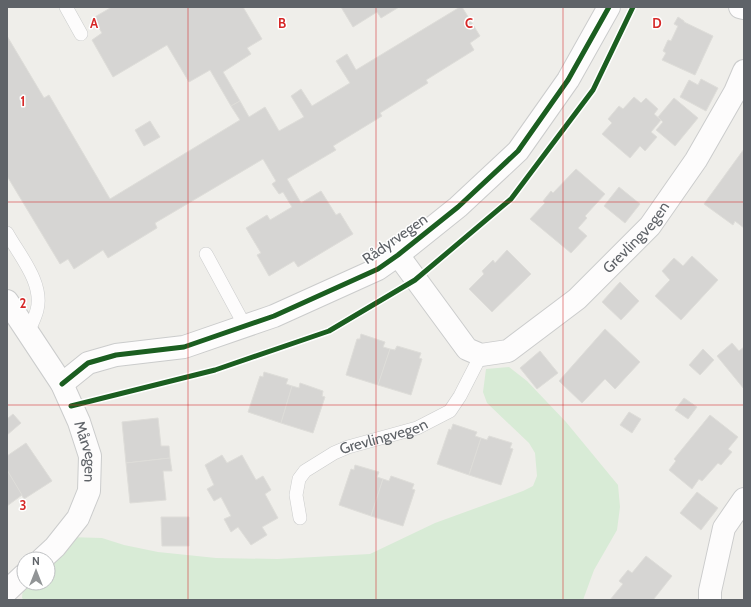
<svg xmlns="http://www.w3.org/2000/svg" width="751" height="607" font-family="Cabin,sans-serif">
<style>
.green{fill:#d8ebd6}
.building{fill:#d6d5d3;stroke:#deddd9}
.lines{fill:none;stroke-linecap:round;stroke-linejoin:round}
.lane-casing{stroke:#cbcccc;stroke-width:14}
.street-casing{stroke:#cbcccc;stroke-width:24}
.lane{stroke:#fdfcfc;stroke-width:13}
.street{stroke:#fdfcfc;stroke-width:22}
.cycleway-casing{stroke:#fff;stroke-width:8}
.cycleway{stroke:#1b5e20;stroke-width:5}
.grid{fill:none;stroke:#d62828;stroke-width:1;stroke-opacity:0.55}
.labels{text-anchor:middle;stroke-width:3;stroke-linejoin:round;paint-order:stroke}
.street-label{font-size:15px;fill:#5f6368;stroke:#fff}
.grid-label{font-size:13px;text-anchor:middle;font-weight:bold;fill:#d62828;stroke:#fff;stroke-width:3;stroke-linejoin:round;paint-order:stroke}
</style>
<rect width="100%" height="100%" fill="#efeeea"/>
<!-- green -->
<polygon class="green" points="509,367 527,381 566,422 618,485 620,507 617,530 594,570 583,600 24,600 22,598 24,576 24,583 48,583 48,559 67,537 102,538 124,545 158,552 216,558 277,559 370,554 435,523 523,491 533,486 537,476 535,453 529,443 487,403 483,392 486,369"/>
<!-- building -->
<g class="building">
<polygon points="112,7 243,7 262,39 247,48 251,54 223,72 240,101 231,106 210,70 189,82 167,45 113,77 92,40 102,33 93,18"/>
<polygon points="341,7 399,7 381,18 377,12 353,27"/>
<polygon points="460,7 462,7 480,36 470,43 474,50 426,80 428,83 380,113 382,116 333,146 336,150 287,179 301,203 321,191 336,215 340,213 353,234 298,267 294,261 269,276 257,255 261,253 246,228 267,215 270,220 292,207 283,192 279,194 272,184 276,181 263,159 155,223 157,228 108,258 103,250 74,269 68,259 60,264 7,176 7,36 44,98 49,95 110,199 240,120 231,106 240,101 249,117 265,107 279,131 304,117 291,96 301,89 312,106 350,83 336,61 347,54 356,70"/>
<polygon points="678,17 684,21 684,22 713,36 695,75 662,60 666,53 663,51 668,40 671,41 678,26 674,24"/>
<polygon points="701,79 718,88 706,111 680,97 689,80 698,85"/>
<polygon points="634,97 641,103 646,98 658,109 654,114 661,120 651,132 657,137 645,151 640,146 630,158 602,134 612,123 608,119 619,106 623,109"/>
<polygon points="674,98 698,118 675,146 656,130 663,122 658,117"/>
<polygon points="150,121 160,137 144,146 135,130"/>
<polygon points="744,149 744,228 735,221 733,225 704,204"/>
<polygon points="576,169 605,194 585,216 587,218 578,228 587,236 571,253 530,219 545,203 543,201 551,191 553,193"/>
<polygon points="619,187 640,204 625,223 604,206"/>
<polygon points="507,250 531,274 492,312 469,289 484,274 482,271 493,260 495,263"/>
<polygon points="692,256 718,280 681,320 655,296 670,280 662,271 674,258 683,266"/>
<polygon points="620,282 639,301 621,320 602,302"/>
<polygon points="605,329 640,362 615,389 605,379 582,403 559,381"/>
<polygon points="361,334 385,342 383,347 390,349 378,385 346,375 357,339 360,339"/>
<polygon points="732,343 739,351 744,347 744,389 717,356"/>
<polygon points="397,346 421,353 419,358 422,359 411,395 378,385 390,349 395,350"/>
<polygon points="703,349 714,360 700,375 689,365"/>
<polygon points="540,351 558,373 537,389 520,368"/>
<polygon points="264,372 288,379 286,384 292,386 281,423 248,412 260,376 263,377"/>
<polygon points="300,383 323,391 322,396 325,397 313,433 281,423 292,386 299,388"/>
<polygon points="684,398 697,407 688,419 675,410"/>
<polygon points="629,412 641,419 632,433 620,425"/>
<polygon points="13,414 21,423 7,435 7,419"/>
<polygon points="710,415 738,437 728,449 732,452 721,465 718,463 702,481 699,479 692,489 669,470 676,461 674,459"/>
<polygon points="158,418 161,446 169,446 170,458 126,463 122,422"/>
<polygon points="453,424 477,432 475,436 481,438 469,475 437,464 449,429 451,430"/>
<polygon points="489,436 512,443 510,448 513,449 501,485 469,475 481,438 487,440"/>
<polygon points="26,443 52,481 24,499 7,470 7,456"/>
<polygon points="222,455 227,463 242,455 256,480 263,476 271,490 265,494 278,518 262,527 267,535 251,545 238,527 231,532 224,519 231,516 221,497 214,501 207,489 214,485 205,465"/>
<polygon points="170,458 172,471 163,471 166,500 130,503 126,463"/>
<polygon points="355,465 379,472 377,477 383,479 371,516 339,505 351,469 354,470"/>
<polygon points="7,470 22,495 7,506"/>
<polygon points="391,476 414,484 412,489 415,490 403,526 371,516 383,479 389,481"/>
<polygon points="697,492 718,508 701,530 680,513"/>
<polygon points="161,517 189,517 189,546 162,546"/>
<polygon points="646,556 672,576 653,600 610,600 623,584 619,581 628,570 632,573"/>
</g>
<g class="lines">
<defs>
<g id="lane">
<polyline points="66,7 81,34"/>
<path d="M7,233c12,22 37,50 30,77 -2,8 -6,15 -9,23"/>
<polyline points="206,254 245,326"/>
<path id="s1" d="M300,518l-4,-23 3,-16 6,-8 29,-18 14,-6 69,-19 33,-17 10,-15 21,-41"/>
</g>
<g id="street">
<polyline points="740,7 744,8"/>
<path id="s2" d="M398,255l69,94 14,6 27,-4 69,-52 73,-73 46,-66 39,-68 9,-21"/>
<path id="s3" d="M7,301l55,83 17,38 11,34 -1,35 -11,27 -23,29 -13,12"/>
<polyline points="62,384 88,363 116,355 184,347 274,316 378,269 398,255 458,207 518,151 568,80 609,7"/>
<polyline points="7,591 24,575"/>
<polyline points="710,600 710,591 724,528 744,499"/>
</g>
</defs>
<!-- lane casing -->
<use href="#lane" class="lane-casing"/>
<!-- street casing -->
<use href="#street" class="street-casing"/>
<!-- lane -->
<use href="#lane" class="lane"/>
<!-- street -->
<use href="#street" class="street"/>
<defs>
<g id="cycleway">
<polyline points="62,384 88,363 116,355 184,347 274,316 378,269 398,255 458,207 518,151 568,80 609,7"/>
<polyline points="71,406 215,370 329,331 415,280 511,199 593,90 633,7"/>
</g>
</defs>
<!-- cycleway casing -->
<use href="#cycleway" class="cycleway-casing"/>
<!-- cycleway -->
<use href="#cycleway" class="cycleway"/>
</g>
<!-- grid -->
<path class="grid" d="M188,7v593M376,7v593M563,7v593M7,202h737M7,405h737"/>
<g class="labels">
<!-- street labels -->
<g class="street-label">
<text dy="5" stroke="none"><textPath href="#s2" startOffset="331">Grevlingvegen</textPath></text>
<text transform="translate(395 239) rotate(-35)" y="5">Rådyrvegen</text>
<text dy="5" stroke="none"><textPath href="#s1" startOffset="136">Grevlingvegen</textPath></text>
<text dy="5" stroke="none"><textPath href="#s3" startOffset="172">Mårvegen</textPath></text>
</g>
</g>
<g class="grid-label">
<text x="94" y="28">A</text>
<text x="282" y="28">B</text>
<text x="469" y="28">C</text>
<text x="657" y="28">D</text>
<text x="23" y="106">1</text>
<text x="23" y="308">2</text>
<text x="23" y="510">3</text>
</g>
<!-- border -->
<rect width="751" height="607" fill="none" stroke="#5f6368" stroke-width="16"/>
<!-- north arrow -->
<g transform="translate(36 571)"><circle r="19" fill="#ffffff" stroke="#bfc1c3"/>
<path d="M0-3L7 15L0 10L-7 15Z" fill="#919496"/>
<text y="-6" font-size="11" font-weight="bold" text-anchor="middle" fill="#5f6368">N</text>
</g>
</svg>
